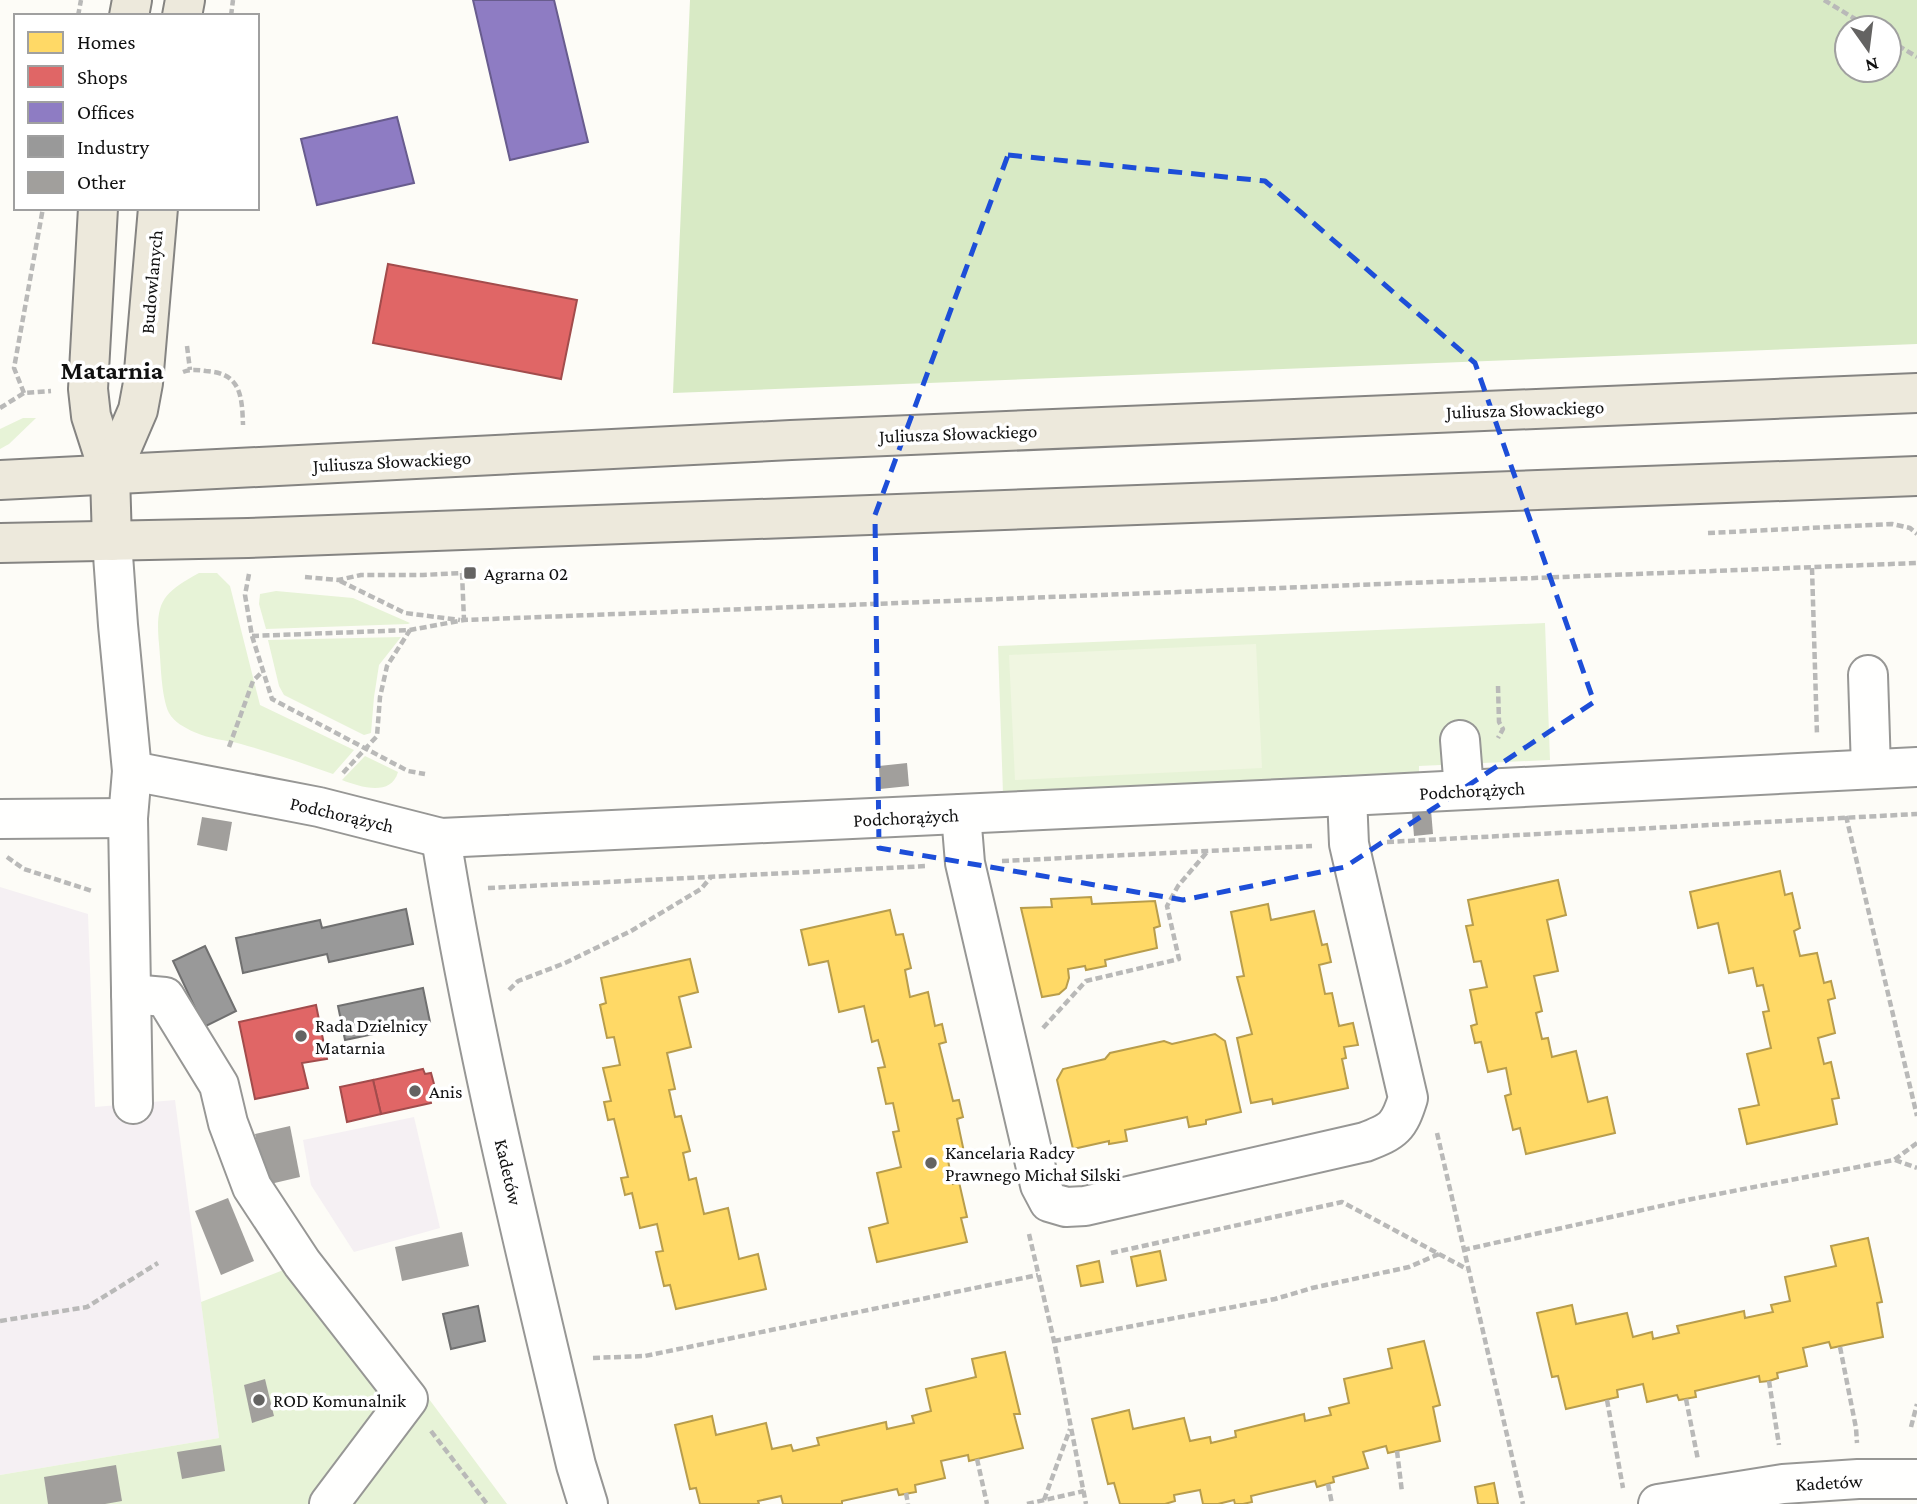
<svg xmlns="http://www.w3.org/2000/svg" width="1917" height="1504" font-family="'Crimson Pro',serif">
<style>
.industrial{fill:#f5f0f3}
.green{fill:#e7f3d7}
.forest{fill:#d8eac5;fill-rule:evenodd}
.pitch{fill:#f0f6e1}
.homes{fill:#ffd966;stroke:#b89d4c;stroke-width:2}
.shops{fill:#e06666;stroke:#a24c4c;stroke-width:2}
.offices{fill:#8e7cc3;stroke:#685c8e;stroke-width:2}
.industry{fill:#999;stroke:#707070;stroke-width:2}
.building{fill:#a19f9c}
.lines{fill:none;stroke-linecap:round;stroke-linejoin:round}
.minor-casing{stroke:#979795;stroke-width:42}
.major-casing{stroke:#858482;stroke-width:42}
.path{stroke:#b9b9b8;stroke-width:4.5;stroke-dasharray:7 3.5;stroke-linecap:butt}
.minor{stroke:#fffffe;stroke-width:38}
.major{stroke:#ede9dc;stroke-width:38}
.marked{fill:none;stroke:#1d4ed8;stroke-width:5;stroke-dasharray:14 9;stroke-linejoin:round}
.poi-dot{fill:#646362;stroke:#fff;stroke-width:2.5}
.labels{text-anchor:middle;stroke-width:7;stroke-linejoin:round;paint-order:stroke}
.street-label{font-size:19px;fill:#111;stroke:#fff}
.poi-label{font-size:19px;fill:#111;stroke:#fff;text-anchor:start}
.district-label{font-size:26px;font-weight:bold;fill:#111;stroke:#fff}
</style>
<rect width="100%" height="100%" fill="#fdfcf7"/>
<!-- industrial -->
<g class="industrial">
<polygon points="0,887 88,914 95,1107 175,1100 219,1438 0,1475"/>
<polygon points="414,1117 440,1228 354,1252 311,1185 303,1140"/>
</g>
<!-- green -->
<g class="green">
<polygon points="23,418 36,418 9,444 0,449 0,429"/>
<path d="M199,573h18l13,13 30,119 94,45 -21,24c-31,-11 -60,-21 -92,-30 -15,-4 -32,-5 -47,-12 -9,-4 -20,-10 -25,-19 -8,-17 -8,-49 -10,-69 -4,-43 4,-51 40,-71z"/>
<polygon points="276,591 353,598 410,623 408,624 266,629 259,604 260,594"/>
<polygon points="1545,623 1550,760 1419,766 1419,772 1003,794 998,646"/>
<polygon points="401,637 379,665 374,697 371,733 364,735 284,695 279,686 268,640"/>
<path d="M365,756l33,16c-7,25 -38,15 -56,8z"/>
<polygon points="322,1255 507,1504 0,1504 0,1475 219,1438 201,1302"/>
</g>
<!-- forest -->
<path class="forest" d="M690,0h1227v344l-1244,49zM1847,28h42v42h-42z"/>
<!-- pitch -->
<polygon class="pitch" points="1256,644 1262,768 1015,780 1009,655"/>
<!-- homes -->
<g class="homes">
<polygon points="1780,871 1785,895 1792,893 1800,928 1794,931 1800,956 1817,953 1824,983 1831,981 1835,998 1828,1000 1835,1033 1818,1038 1824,1064 1831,1062 1839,1098 1832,1099 1837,1124 1747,1144 1739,1109 1759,1105 1747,1054 1771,1048 1763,1012 1769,1011 1763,985 1757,986 1753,968 1729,973 1718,923 1698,928 1690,892"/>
<polygon points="1558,880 1566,915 1547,920 1558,971 1534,976 1542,1011 1536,1013 1542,1039 1548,1038 1552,1057 1576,1051 1588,1102 1607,1097 1615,1133 1526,1154 1520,1128 1513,1130 1505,1096 1511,1094 1506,1068 1488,1072 1481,1042 1475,1043 1471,1026 1477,1024 1470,990 1487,987 1481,961 1474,962 1466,926 1473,925 1468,900"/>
<polygon points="1091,897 1092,904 1155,901 1160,926 1154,928 1157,948 1105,960 1106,966 1086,970 1085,966 1068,969 1069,978 1066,988 1059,994 1042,997 1021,908 1052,907 1051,899"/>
<polygon points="1268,904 1271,920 1314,911 1322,945 1327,944 1331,962 1319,965 1325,994 1332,993 1339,1026 1353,1023 1358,1045 1344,1047 1346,1058 1342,1059 1348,1088 1273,1104 1272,1099 1251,1103 1237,1038 1252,1034 1237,977 1244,976 1231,912"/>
<polygon points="890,910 896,935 903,934 911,968 905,970 910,997 928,992 935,1026 942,1024 946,1042 939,1044 953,1101 959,1100 963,1117 957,1119 964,1152 947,1156 953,1184 959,1182 967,1217 961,1218 967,1242 877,1262 869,1228 888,1223 877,1173 901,1167 893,1132 899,1131 893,1103 886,1104 878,1068 885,1067 878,1040 872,1042 864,1006 839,1012 828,961 809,965 801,930"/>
<polygon points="690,959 698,992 679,997 691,1047 667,1053 675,1089 669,1090 675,1117 681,1116 690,1151 683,1153 689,1180 696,1178 704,1214 728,1208 739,1259 758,1254 766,1289 676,1309 670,1285 664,1286 656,1252 663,1251 657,1224 640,1228 632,1193 625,1195 621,1178 628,1177 614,1119 608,1120 604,1102 611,1101 603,1068 620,1065 614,1037 607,1038 600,1005 606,1003 601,978"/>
<polygon points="1215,1034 1225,1041 1241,1112 1206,1120 1206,1124 1189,1127 1187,1117 1125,1130 1127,1141 1109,1144 1109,1141 1073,1149 1057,1080 1063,1069 1105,1059 1110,1053 1164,1041 1172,1044"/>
<polygon points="1868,1238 1882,1302 1877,1303 1883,1337 1831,1348 1829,1342 1803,1348 1807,1366 1777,1373 1778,1378 1769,1381 1760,1382 1759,1376 1695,1391 1696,1397 1679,1400 1677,1395 1647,1402 1643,1384 1617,1390 1618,1397 1566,1409 1558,1376 1552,1377 1537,1313 1572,1305 1576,1324 1627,1313 1633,1337 1652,1332 1653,1339 1679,1333 1677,1326 1744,1311 1745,1318 1773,1312 1771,1305 1790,1301 1785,1277 1836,1266 1831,1246"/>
<polygon points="1160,1251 1166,1280 1137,1286 1131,1257"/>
<polygon points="1099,1261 1103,1282 1081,1286 1077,1266"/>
<polygon points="1424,1341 1440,1405 1433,1407 1440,1441 1388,1453 1386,1446 1363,1452 1368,1468 1333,1477 1334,1482 1317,1487 1315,1481 1251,1496 1252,1502 1243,1504 1235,1504 1234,1500 1218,1504 1203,1504 1200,1490 1174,1495 1175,1501 1165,1504 1120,1504 1114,1483 1108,1484 1092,1419 1129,1410 1133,1429 1184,1418 1190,1441 1210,1437 1211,1443 1236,1437 1235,1431 1304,1414 1305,1421 1331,1415 1329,1408 1349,1403 1344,1379 1392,1368 1388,1349"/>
<polygon points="1005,1352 1020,1414 1014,1414 1023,1448 969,1461 968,1455 941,1461 945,1478 915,1485 916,1492 899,1495 897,1489 842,1501 842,1504 783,1504 781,1496 758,1501 759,1504 700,1504 696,1488 690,1489 675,1425 712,1416 716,1435 766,1423 772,1449 791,1445 793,1451 819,1445 817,1438 886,1422 887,1429 914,1423 912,1416 931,1411 926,1389 976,1377 972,1359"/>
<polygon points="1494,1483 1498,1504 1478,1504 1475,1487"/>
</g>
<!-- shops -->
<g class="shops">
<polygon points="388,264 577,300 561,379 373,343"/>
<polygon points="316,1005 327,1059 302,1063 308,1088 255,1099 239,1022"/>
<polygon points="423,1069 425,1074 431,1073 437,1095 430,1097 431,1103 381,1114 373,1080"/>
<polygon points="373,1080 381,1114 347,1122 340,1087"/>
</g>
<!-- offices -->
<g class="offices">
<polygon points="473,0 554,0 588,142 510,160"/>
<polygon points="397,117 414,183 317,205 301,139"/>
</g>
<!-- industry -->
<g class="industry">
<polygon points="406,909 413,944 329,962 327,954 243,973 236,938 320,920 322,928"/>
<polygon points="205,946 236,1011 204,1027 173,961"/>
<polygon points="423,988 430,1022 345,1040 338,1006"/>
<polygon points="478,1306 485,1341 451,1349 443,1314"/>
</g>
<!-- building -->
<g class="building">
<polygon points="907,763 909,786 880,789 879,766"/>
<polygon points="1431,810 1433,834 1414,836 1412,812"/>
<polygon points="202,817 232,822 227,851 197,845"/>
<polygon points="290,1126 300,1177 266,1185 255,1134"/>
<polygon points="228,1198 254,1261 221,1275 195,1211"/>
<polygon points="462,1232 469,1266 402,1281 395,1247"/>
<polygon points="265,1379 274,1416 252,1423 244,1385"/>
<polygon points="221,1445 225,1471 182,1479 177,1452"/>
<polygon points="116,1465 122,1501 105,1504 48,1504 44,1477"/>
</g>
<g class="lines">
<defs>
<g id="minor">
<polyline points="112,541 118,625 132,771 128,818 133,1104"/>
<polyline points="1868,675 1871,769"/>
<polyline points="1460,740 1464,790"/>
<polyline points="132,771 319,807 441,838 1347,796 1917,767"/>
<path d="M961,814l4,49 75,322 9,17 17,5 19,-1 280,-64c29,-11 34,-15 43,-44l-59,-254 -2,-48"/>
<polyline points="0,819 128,818"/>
<path d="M441,838c34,211 86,419 135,627l12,39"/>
<polyline points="131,994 165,997 219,1085 228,1123 252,1187 302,1263 408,1399 329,1504"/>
<polyline points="1658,1504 1783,1484 1858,1479 1917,1479"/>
</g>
<g id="major">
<polyline points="129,16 132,0"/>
<polyline points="182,16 185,0"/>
<polyline points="98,208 88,389 91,416 110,475 112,541"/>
<polyline points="110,475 138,410 143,383 158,208"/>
<polyline points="0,480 791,440 1917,393"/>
<polyline points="0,543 248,538 1917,476"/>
</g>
</defs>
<!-- minor casing -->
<use href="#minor" class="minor-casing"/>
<!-- major casing -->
<use href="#major" class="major-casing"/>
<!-- path -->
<g class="path">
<polyline points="1824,0 1870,28"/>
<polyline points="78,16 81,0"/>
<polyline points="231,16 233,0"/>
<polyline points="1889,40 1917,57"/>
<polyline points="187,346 190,370"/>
<path d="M183,372c8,-3 15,-2 23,-1 35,2 36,25 37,54"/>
<polyline points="24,393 14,368 43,208"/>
<polyline points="0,408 24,393 51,391"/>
<polyline points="1708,533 1892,524 1910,528 1917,534"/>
<polyline points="1812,568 1817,735"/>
<polyline points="249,574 245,595 252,636 272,699 408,771 425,774"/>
<polyline points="305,577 338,580 361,575 423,575 462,573 464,620"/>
<polyline points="340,581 405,613 460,620"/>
<polyline points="252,636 410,630 464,620 1917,563"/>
<polyline points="1498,686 1499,722 1503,729 1498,738"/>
<polyline points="229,747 253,681 263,671"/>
<polyline points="343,773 377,736 380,697 387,666 410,630"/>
<polyline points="1846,816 1917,1116"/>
<polyline points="1387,842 1917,814"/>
<polyline points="7,857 24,869 92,891"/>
<polyline points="1002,861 1312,846"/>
<polyline points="488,888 927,866"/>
<polyline points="509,990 518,981 565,963 631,931 701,889 711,877"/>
<polyline points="1043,1028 1086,981 1179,959 1167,906 1178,886 1207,852"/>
<polyline points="1437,1133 1523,1504"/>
<polyline points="1895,1160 1917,1168"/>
<polyline points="1029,1234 1054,1341 1086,1504"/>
<polyline points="1463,1250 1692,1199 1894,1160 1917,1143"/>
<polyline points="1111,1253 1342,1202 1467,1269"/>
<polyline points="0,1321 87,1307 158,1263"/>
<polyline points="1054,1341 1275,1299 1312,1288 1409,1267 1439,1254"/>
<polyline points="1840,1347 1856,1428 1857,1443"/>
<polyline points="593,1358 645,1356 1038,1275"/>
<polyline points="1769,1381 1779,1445"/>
<polyline points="1686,1399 1698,1460"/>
<polyline points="1607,1400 1623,1488"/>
<polyline points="1911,1427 1917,1404"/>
<polyline points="431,1431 487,1504"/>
<polyline points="1397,1451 1402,1492"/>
<polyline points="977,1459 987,1504"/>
<polyline points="1328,1484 1332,1504"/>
<polyline points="906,1493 908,1504"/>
<polyline points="1044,1500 1070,1429"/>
<polyline points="1027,1504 1084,1491"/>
</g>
<!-- minor -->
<use href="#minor" class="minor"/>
<!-- major -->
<use href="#major" class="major"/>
</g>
<!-- marked area -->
<path class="marked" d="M1008,155l257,26 210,182 119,339 -249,165 -162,33 -304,-52 -4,-333z"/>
<!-- markers -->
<g class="poi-dot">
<rect x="463" y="566" width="14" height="14" rx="3.5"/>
<circle cx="301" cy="1036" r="7"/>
<circle cx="415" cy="1091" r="7"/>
<circle cx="931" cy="1163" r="7"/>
<circle cx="259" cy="1400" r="7"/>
</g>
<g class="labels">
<!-- street labels -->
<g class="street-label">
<text transform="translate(151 282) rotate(-85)" y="7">Budowlanych</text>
<text transform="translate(1525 409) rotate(-2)" y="7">Juliusza Słowackiego</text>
<text transform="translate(958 433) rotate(-2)" y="7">Juliusza Słowackiego</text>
<text transform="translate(392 461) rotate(-3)" y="7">Juliusza Słowackiego</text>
<text transform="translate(1472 790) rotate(-3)" y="7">Podchorążych</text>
<text transform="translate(342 814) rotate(13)" y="7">Podchorążych</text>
<text transform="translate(906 817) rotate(-3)" y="7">Podchorążych</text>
<text transform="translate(509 1172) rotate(77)" y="7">Kadetów</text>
<text transform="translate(1829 1482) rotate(-3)" y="7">Kadetów</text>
</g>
<!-- poi labels -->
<g class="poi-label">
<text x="484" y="580">Agrarna 02</text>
<text x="315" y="1032">Rada Dzielnicy<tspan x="315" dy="22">Matarnia</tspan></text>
<text x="429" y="1098">Anis</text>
<text x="945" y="1159">Kancelaria Radcy<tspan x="945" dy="22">Prawnego Michał Silski</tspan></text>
<text x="273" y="1407">ROD Komunalnik</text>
</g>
<!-- district labels -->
<g class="district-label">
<text x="112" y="379">Matarnia</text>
</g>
</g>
<!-- legend -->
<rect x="14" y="14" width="245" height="196" fill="#ffffff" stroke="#a0a0a0" stroke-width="2"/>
<rect x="28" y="32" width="35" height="21" fill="#ffd966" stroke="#a0a0a0" stroke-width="2"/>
<text x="77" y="49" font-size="21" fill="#111111">Homes</text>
<rect x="28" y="66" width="35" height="21" fill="#e06666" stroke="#a0a0a0" stroke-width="2"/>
<text x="77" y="84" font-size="21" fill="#111111">Shops</text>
<rect x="28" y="102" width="35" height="21" fill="#8e7cc3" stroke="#a0a0a0" stroke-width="2"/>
<text x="77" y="119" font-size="21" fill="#111111">Offices</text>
<rect x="28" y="136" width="35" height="21" fill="#999999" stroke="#a0a0a0" stroke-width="2"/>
<text x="77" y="154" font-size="21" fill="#111111">Industry</text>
<rect x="28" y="172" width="35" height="21" fill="#a19f9c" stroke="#a0a0a0" stroke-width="2"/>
<text x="77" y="189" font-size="21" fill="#111111">Other</text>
<!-- north arrow -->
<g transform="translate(1868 49) rotate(166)"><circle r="33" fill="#ffffff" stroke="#a0a0a0" stroke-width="2"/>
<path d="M0-5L12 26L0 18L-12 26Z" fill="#646362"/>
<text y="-10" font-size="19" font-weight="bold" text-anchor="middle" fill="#111111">N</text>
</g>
</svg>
